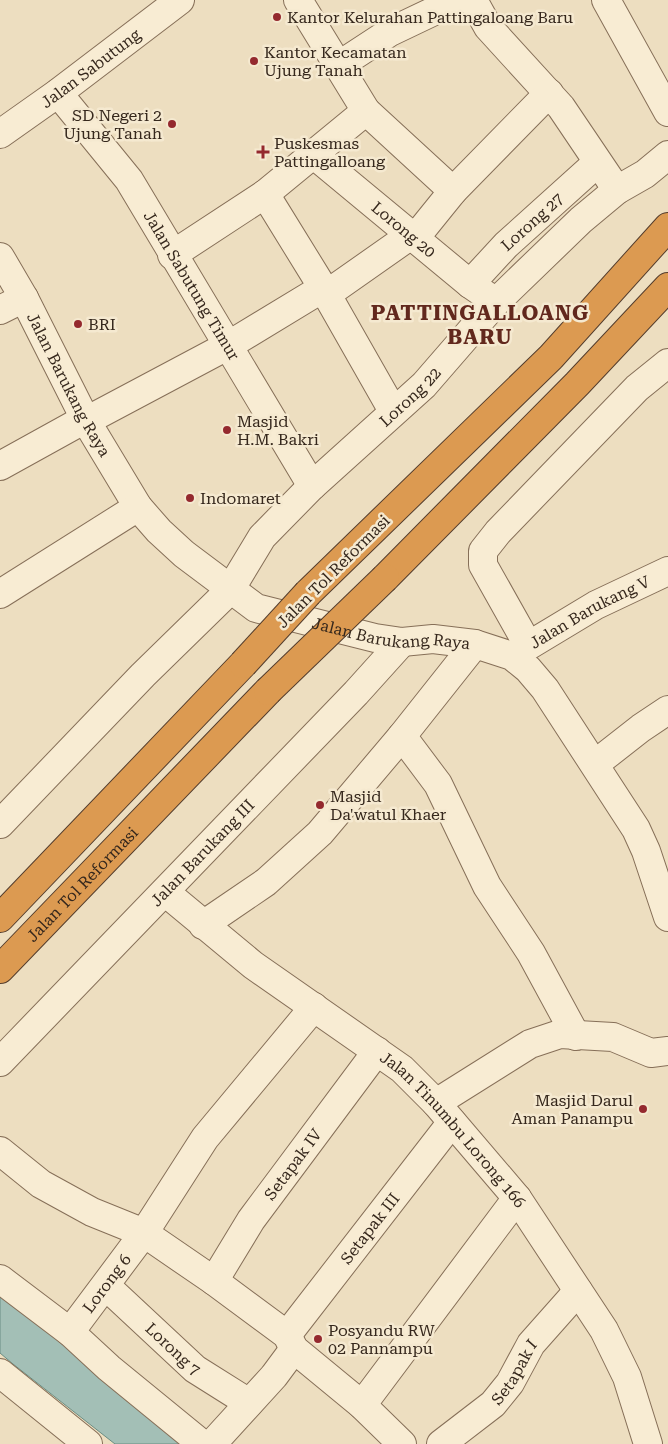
<svg xmlns="http://www.w3.org/2000/svg" width="668" height="1444" font-family="'Roboto Serif',serif">
<style>
.water{fill:#a3bfb6;stroke:#6a8d83}
.lines{fill:none;stroke-linecap:round;stroke-linejoin:round}
.minor-casing{stroke:#866f58;stroke-width:30}
.highway-casing{stroke:#543d2d;stroke-width:30}
.minor{stroke:#f8ecd3;stroke-width:28}
.highway{stroke:#dc9a51;stroke-width:28}
.highway-bridge-casing{stroke:#543d2d;stroke-width:30;stroke-linecap:butt}
.highway-bridge{stroke:#dc9a51;stroke-width:28}
.poi-dot{fill:#94292e;stroke:#f5e9d0;stroke-width:2}
.labels{text-anchor:middle;stroke-width:5;stroke-linejoin:round;paint-order:stroke}
.poi-label{font-size:16px;fill:#36281d;stroke:#f5e9d0;text-anchor:start}
.street-label{font-size:16px;fill:#36281d;stroke:#f5e9d0}
.district-label{font-size:21px;font-weight:bold;letter-spacing:1px;fill:#62281d;stroke:#f5e9d0}
</style>
<rect width="100%" height="100%" fill="#eddec0"/>
<!-- water -->
<polygon class="water" points="0,1292 185,1444 115,1444 13,1364 0,1353"/>
<g class="lines">
<defs>
<g id="minor">
<polyline points="473,0 488,27 561,107 617,190"/>
<polyline points="606,0 668,112"/>
<polyline points="338,66 390,32 457,0"/>
<path id="s1" d="M58,93l71,87 183,306"/>
<polyline points="366,111 453,191"/>
<path id="s2" d="M0,134l58,-41 122,-93"/>
<path id="s3" d="M313,154l157,130 26,18"/>
<polyline points="415,238 453,191 549,93"/>
<polyline points="172,255 265,194 366,111 298,0"/>
<path id="s4" d="M0,257l24,41 61,121 53,88 21,24 25,23 72,54 119,30 27,4 31,-3 42,5 37,12 16,13 17,20 91,140 10,22 22,66"/>
<path id="s5" d="M470,284l36,-39 91,-82"/>
<polyline points="323,288 393,411"/>
<polyline points="327,294 411,235"/>
<polyline points="0,310 24,298"/>
<polyline points="86,421 229,345 323,288 265,194"/>
<polyline points="0,466 85,419"/>
<polyline points="0,594 138,507"/>
<polyline points="528,645 483,565 483,551 498,532 637,388 668,363"/>
<path id="s6" d="M513,655l83,-50 72,-34"/>
<polyline points="402,736 438,784 487,886 531,953 576,1036"/>
<polyline points="595,764 641,728 668,710"/>
<path id="s7" d="M0,824l143,-149 87,-85 32,-53 50,-51 112,-101 72,-83 85,-82 36,-30 28,-16 23,-19"/>
<path id="s8" d="M165,892l88,73 149,104 34,34 81,95 87,132 23,47 21,67"/>
<polyline points="203,925 266,882 320,833 402,736 475,644"/>
<path id="s9" d="M0,1062l356,-369 46,-51"/>
<polyline points="436,1103 530,1044 560,1034 613,1037 651,1053 668,1051"/>
<polyline points="0,1151 41,1184 92,1212 144,1233 214,1281 287,1335 294,1349 362,1405 517,1198"/>
<polyline points="0,1279 70,1332 109,1368 202,1444"/>
<path id="s10" d="M214,1281l37,-61 126,-169"/>
<path id="s11" d="M106,1286l89,83 54,34"/>
<path id="s12" d="M70,1332l74,-99 61,-95 109,-131"/>
<path id="s13" d="M287,1335l165,-213"/>
<polyline points="0,1373 88,1444"/>
<polyline points="362,1405 402,1444"/>
<polyline points="212,1444 274,1376 294,1349"/>
<path id="s14" d="M441,1444l52,-40 17,-21 21,-39 47,-53"/>
</g>
<g id="highway">
<polyline points="385,578 577,384 668,287"/>
<polyline points="308,593 551,357 668,227"/>
<polyline points="0,918 243,664"/>
<path id="s15" d="M0,969l268,-278"/>
</g>
</defs>
<!-- minor casing -->
<use href="#minor" class="minor-casing"/>
<!-- highway casing -->
<use href="#highway" class="highway-casing"/>
<!-- minor -->
<use href="#minor" class="minor"/>
<!-- highway -->
<use href="#highway" class="highway"/>
<defs>
<g id="highway-bridge">
<polyline points="243,664 308,593"/>
<polyline points="268,691 385,578"/>
</g>
</defs>
<!-- highway-bridge casing -->
<use href="#highway-bridge" class="highway-bridge-casing"/>
<!-- highway-bridge -->
<use href="#highway-bridge" class="highway-bridge"/>
</g>
<!-- markers -->
<g class="poi-dot">
<circle cx="277" cy="17" r="5"/>
<circle cx="254" cy="61" r="5"/>
<circle cx="172" cy="124" r="5"/>
<path d="M260.5 144.5h5v5h5v5h-5v5h-5v-5h-5v-5h5z"/>
<circle cx="78" cy="324" r="5"/>
<circle cx="227" cy="430" r="5"/>
<circle cx="190" cy="498" r="5"/>
<circle cx="320" cy="805" r="5"/>
<circle cx="643" cy="1109" r="5"/>
<circle cx="318" cy="1339" r="5"/>
</g>
<g class="labels">
<!-- poi labels -->
<g class="poi-label">
<text x="287" y="23">Kantor Kelurahan Pattingaloang Baru</text>
<text x="264" y="58">Kantor Kecamatan<tspan x="264" dy="18">Ujung Tanah</tspan></text>
<text x="162" y="121" text-anchor="end">SD Negeri 2<tspan x="162" dy="18">Ujung Tanah</tspan></text>
<text x="274" y="149">Puskesmas<tspan x="274" dy="18">Pattingalloang</tspan></text>
<text x="88" y="330">BRI</text>
<text x="237" y="427">Masjid<tspan x="237" dy="18">H.M. Bakri</tspan></text>
<text x="200" y="504">Indomaret</text>
<text x="330" y="802">Masjid<tspan x="330" dy="18">Da'watul Khaer</tspan></text>
<text x="633" y="1106" text-anchor="end">Masjid Darul<tspan x="633" dy="18">Aman Panampu</tspan></text>
<text x="328" y="1336">Posyandu RW<tspan x="328" dy="18">02 Pannampu</tspan></text>
</g>
<!-- street labels -->
<g class="street-label">
<text dy="6" stroke="none"><textPath href="#s2" startOffset="112">Jalan Sabutung</textPath></text>
<text dy="6" stroke="none"><textPath href="#s5" startOffset="88">Lorong 27</textPath></text>
<text dy="6" stroke="none"><textPath href="#s3" startOffset="118">Lorong 20</textPath></text>
<text dy="6" stroke="none"><textPath href="#s1" startOffset="235">Jalan Sabutung Timur</textPath></text>
<text dy="6" stroke="none"><textPath href="#s4" startOffset="145">Jalan Barukang Raya</textPath></text>
<text dy="6" stroke="none"><textPath href="#s7" startOffset="594">Lorong 22</textPath></text>
<text transform="translate(333 571) rotate(-45)" y="6">Jalan Tol Reformasi</text>
<text dy="6" stroke="none"><textPath href="#s6" startOffset="88">Jalan Barukang V</textPath></text>
<text dy="6" stroke="none"><textPath href="#s4" startOffset="580">Jalan Barukang Raya</textPath></text>
<text dy="6" stroke="none"><textPath href="#s9" startOffset="291">Jalan Barukang III</textPath></text>
<text dy="6" stroke="none"><textPath href="#s15" startOffset="118">Jalan Tol Reformasi</textPath></text>
<text dy="6" stroke="none"><textPath href="#s8" startOffset="375">Jalan Tinumbu Lorong 166</textPath></text>
<text dy="6" stroke="none"><textPath href="#s10" startOffset="141">Setapak IV</textPath></text>
<text dy="6" stroke="none"><textPath href="#s13" startOffset="135">Setapak III</textPath></text>
<text dy="6" stroke="none"><textPath href="#s12" startOffset="61">Lorong 6</textPath></text>
<text dy="6" stroke="none"><textPath href="#s11" startOffset="92">Lorong 7</textPath></text>
<text dy="6" stroke="none"><textPath href="#s14" startOffset="104">Setapak I</textPath></text>
</g>
<!-- district labels -->
<g class="district-label">
<text x="480" y="320">PATTINGALLOANG<tspan x="480" dy="24">BARU</tspan></text>
</g>
</g>
</svg>
